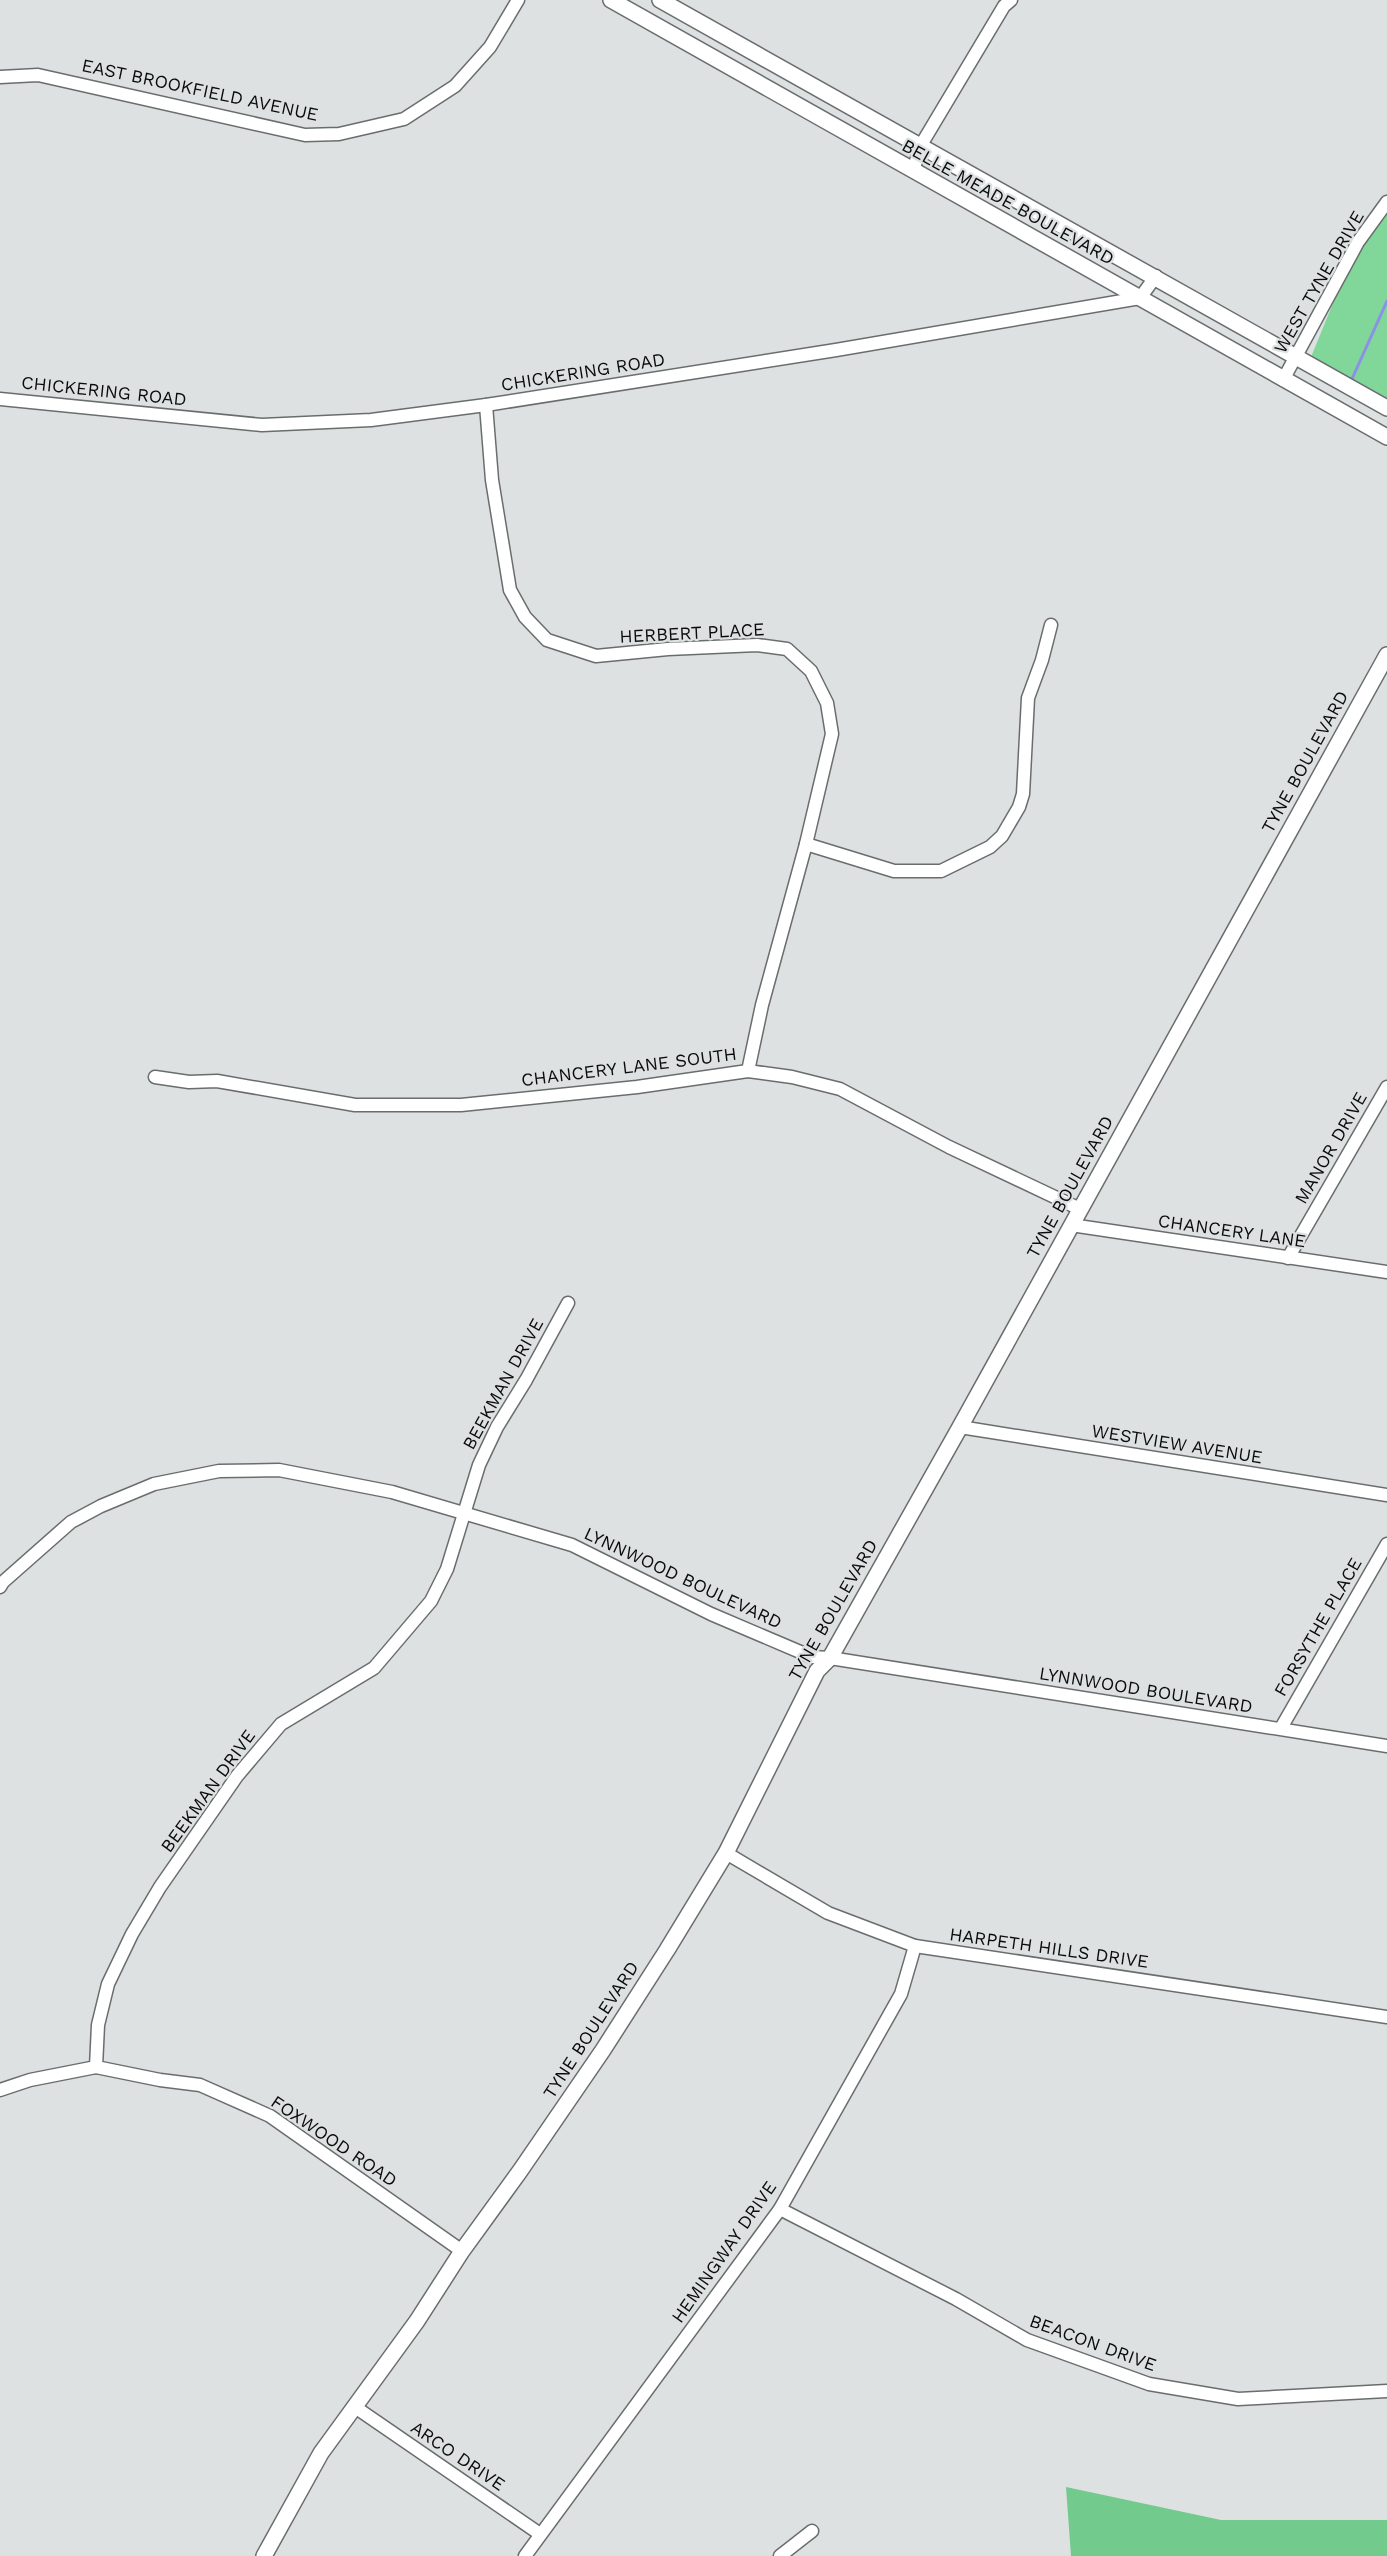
<svg xmlns="http://www.w3.org/2000/svg" width="1387" height="2556" font-family="'Work Sans',sans-serif">
<style>
.green{fill:#80d799}
.forest{fill:#72ca8c}
.lines{fill:none;stroke-linecap:round;stroke-linejoin:round}
.stream{stroke:#8b91e4;stroke-width:3}
.minor-casing{stroke:#6a6d6e;stroke-width:15}
.tertiary-casing{stroke:#6a6d6e;stroke-width:18}
.minor{stroke:#fff;stroke-width:12}
.tertiary{stroke:#fff;stroke-width:15}
.labels{text-anchor:middle;stroke-width:4.5;stroke-linejoin:round;paint-order:stroke}
.street-label{font-size:18px;fill:#0a0c0c;stroke:#dee1e2}
</style>
<rect width="100%" height="100%" fill="#dee1e2"/>
<!-- green -->
<polygon class="green" points="1387,202 1387,398 1311,357 1358,242"/>
<!-- forest -->
<polygon class="forest" points="1066,2487 1221,2520 1387,2520 1387,2556 1071,2556"/>
<g class="lines">
<!-- stream -->
<polyline class="stream" points="1352,379 1387,301"/>
<defs>
<g id="minor">
<polyline points="0,77 38,75 305,135 339,134 404,119 455,86 490,47 518,0"/>
<polyline points="913,171 921,145 1004,6 1011,0"/>
<polyline points="1283,380 1358,242 1387,202"/>
<polyline points="0,399 262,425 371,420 486,405 836,350 1140,298 1156,276"/>
<polyline points="486,405 492,480 510,590 525,617 547,640 596,656 668,649 757,645 787,649 811,671 827,703 832,734 806,844 762,1005 748,1071"/>
<polyline points="806,844 894,871 941,871 990,847 1002,836 1019,807 1023,794 1028,698 1042,660 1051,625"/>
<polyline points="155,1077 189,1082 217,1081 355,1105 461,1105 637,1087 748,1071 792,1077 840,1089 949,1147 1080,1209"/>
<polyline points="1071,1225 1387,1272"/>
<polyline points="1288,1258 1387,1087"/>
<polyline points="960,1427 1387,1495"/>
<polyline points="0,1587 3,1582 71,1522 101,1506 154,1484 219,1471 279,1470 392,1492 572,1545 711,1614 812,1657 830,1658 1387,1746"/>
<polyline points="1281,1728 1387,1544"/>
<polyline points="726,1853 828,1913 915,1946 1387,2017"/>
<polyline points="96,2067 98,2025 108,1984 132,1934 160,1887 237,1776 281,1724 374,1668 431,1601 447,1569 479,1465 497,1427 526,1380 568,1303"/>
<polyline points="0,2090 30,2080 96,2067 160,2080 200,2085 270,2116 462,2251"/>
<polyline points="780,2209 956,2299 1027,2340 1149,2384 1238,2399 1387,2391"/>
<polyline points="355,2407 540,2534"/>
<polyline points="525,2556 780,2209 901,1994 915,1946"/>
<polyline points="780,2556 812,2531"/>
</g>
<g id="tertiary">
<polyline points="611,0 1387,437"/>
<polyline points="660,0 1387,408"/>
<polyline points="264,2556 321,2453 417,2321 462,2251 520,2171 603,2050 667,1950 726,1853 817,1671 830,1658 960,1427 1387,655"/>
</g>
</defs>
<!-- minor casing -->
<use href="#minor" class="minor-casing"/>
<!-- tertiary casing -->
<use href="#tertiary" class="tertiary-casing"/>
<!-- minor -->
<use href="#minor" class="minor"/>
<!-- tertiary -->
<use href="#tertiary" class="tertiary"/>
</g>
<g class="labels">
<!-- street labels -->
<g class="street-label">
<text transform="translate(200 90) rotate(12)" y="6">EAST BROOKFIELD AVENUE</text>
<text transform="translate(1008 202) rotate(29)" y="6">BELLE MEADE BOULEVARD</text>
<text transform="translate(1319 282) rotate(-60)" y="6">WEST TYNE DRIVE</text>
<text transform="translate(583 372) rotate(-9)" y="6">CHICKERING ROAD</text>
<text transform="translate(104 391) rotate(6)" y="6">CHICKERING ROAD</text>
<text transform="translate(692 633) rotate(-3)" y="6">HERBERT PLACE</text>
<text transform="translate(1305 762) rotate(-61)" y="6">TYNE BOULEVARD</text>
<text transform="translate(629 1067) rotate(-7)" y="6">CHANCERY LANE SOUTH</text>
<text transform="translate(1331 1148) rotate(-60)" y="6">MANOR DRIVE</text>
<text transform="translate(1070 1187) rotate(-61)" y="6">TYNE BOULEVARD</text>
<text transform="translate(1232 1231) rotate(8)" y="6">CHANCERY LANE</text>
<text transform="translate(503 1384) rotate(-61)" y="6">BEEKMAN DRIVE</text>
<text transform="translate(1177 1444) rotate(9)" y="6">WESTVIEW AVENUE</text>
<text transform="translate(683 1578) rotate(25)" y="6">LYNNWOOD BOULEVARD</text>
<text transform="translate(833 1610) rotate(-60)" y="6">TYNE BOULEVARD</text>
<text transform="translate(1318 1627) rotate(-60)" y="6">FORSYTHE PLACE</text>
<text transform="translate(1146 1690) rotate(9)" y="6">LYNNWOOD BOULEVARD</text>
<text transform="translate(208 1791) rotate(-54)" y="6">BEEKMAN DRIVE</text>
<text transform="translate(1049 1948) rotate(8)" y="6">HARPETH HILLS DRIVE</text>
<text transform="translate(591 2030) rotate(-57)" y="6">TYNE BOULEVARD</text>
<text transform="translate(334 2141) rotate(34)" y="6">FOXWOOD ROAD</text>
<text transform="translate(724 2252) rotate(-55)" y="6">HEMINGWAY DRIVE</text>
<text transform="translate(1093 2343) rotate(20)" y="6">BEACON DRIVE</text>
<text transform="translate(458 2456) rotate(34)" y="6">ARCO DRIVE</text>
</g>
</g>
</svg>
